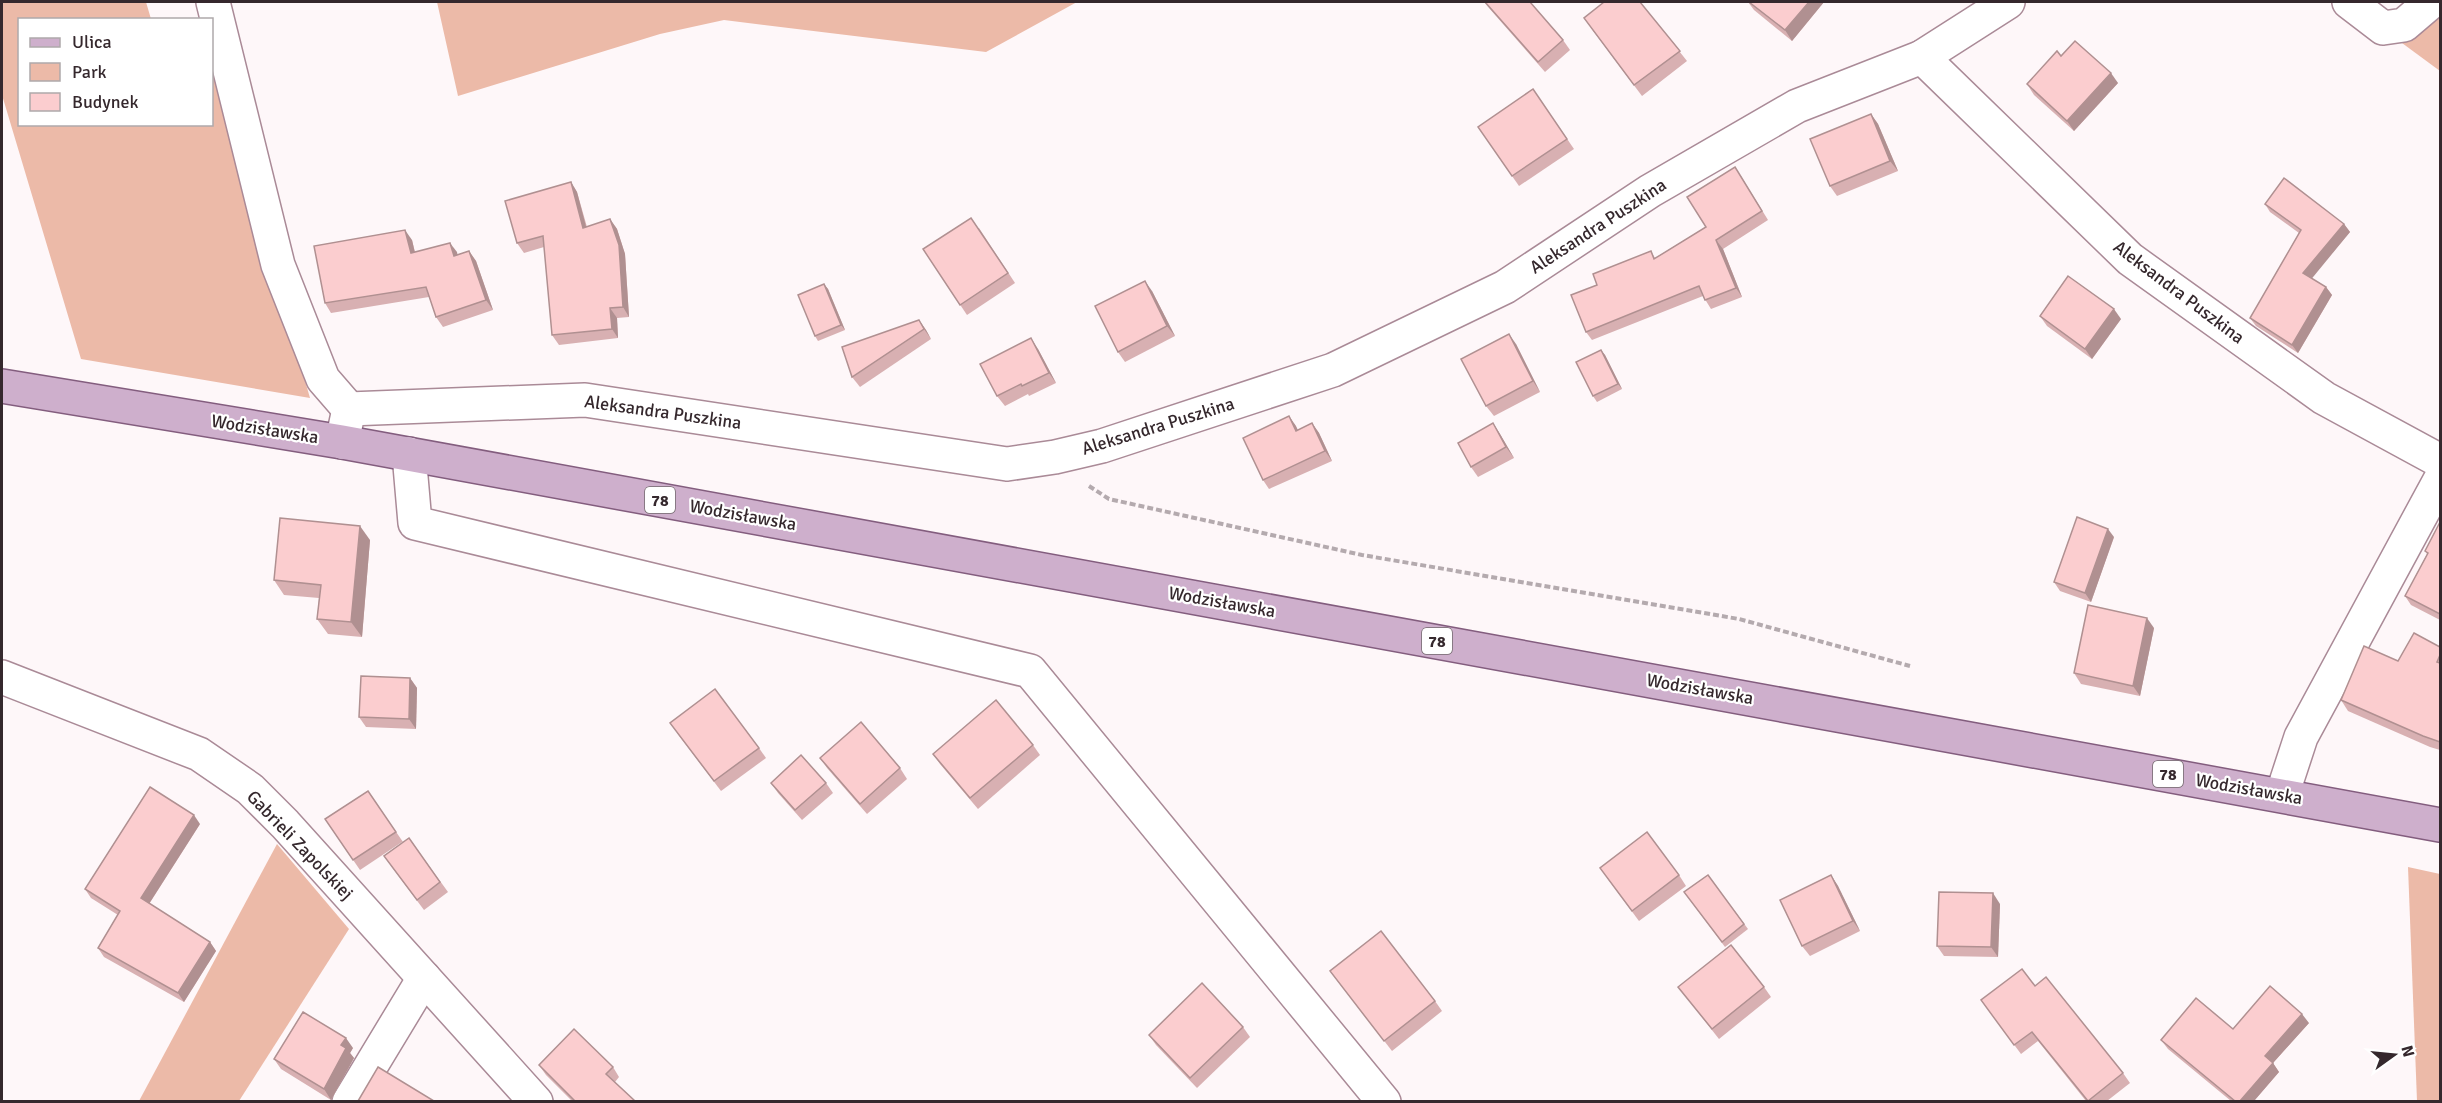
<svg xmlns="http://www.w3.org/2000/svg" width="2442" height="1103" font-family="Signika,sans-serif">
<style>
.green{fill:#ecbaa8}
.lines{fill:none;stroke-linecap:round;stroke-linejoin:round}
.minor-casing{stroke:#aa8a97;stroke-width:36}
.major-casing{stroke:#835d7e;stroke-width:36}
.path{stroke:#b4aaae;stroke-width:4;stroke-dasharray:6 3;stroke-linecap:butt}
.minor{stroke:#fff;stroke-width:33}
.major{stroke:#ceafcc;stroke-width:33}
.wall{fill:#d8b0b2}
.shaded-wall{fill:#b09091}
.building{fill:#fbcdcf;stroke:#b09091;stroke-width:1.5}
.labels{text-anchor:middle;stroke-width:4.5;stroke-linejoin:round;paint-order:stroke}
.shield{fill:#fff;stroke:#72686c;stroke-width:1.5}
.shield-label{font-size:16px;font-weight:bold;fill:#35282d}
.street-label{font-size:18px;fill:#35282d;stroke:#fff}
</style>
<rect width="100%" height="100%" fill="#fef7f9"/>
<!-- green -->
<g class="green">
<polygon points="2,2 146,2 151,19 20,20 20,124 212,124 212,58 310,398 81,359 2,95"/>
<polygon points="437,2 1077,2 986,52 724,20 660,34 458,96"/>
<polygon points="2440,2 2440,71 2402,43"/>
<polygon points="277,844 349,929 239,1101 139,1101"/>
<polygon points="2408,867 2440,874 2440,1101 2417,1101"/>
</g>
<g class="lines">
<defs>
<g id="minor">
<polyline points="213,2 278,265 323,379 349,409"/>
<polyline points="2349,2 2383,28 2404,25 2431,2"/>
<polyline points="1922,57 2130,259 2324,398 2440,461"/>
<polyline points="342,442 349,409 585,400 1007,464 1055,457 1102,446 1333,370 1505,287 1650,191 1797,106 1922,57 2008,2"/>
<polyline points="409,454 415,523 1030,671 1384,1102"/>
<polyline points="2,677 199,754 250,789 285,824 536,1102"/>
<polyline points="2282,795 2301,737 2440,480"/>
<polyline points="349,1102 424,978"/>
</g>
<polyline id="major" points="2,386 342,442 2440,825"/>
</defs>
<!-- minor casing -->
<use href="#minor" class="minor-casing"/>
<!-- major casing -->
<use href="#major" class="major-casing"/>
<!-- path -->
<polyline class="path" points="1089,486 1109,499 1362,555 1739,619 1910,666"/>
<!-- minor -->
<use href="#minor" class="minor"/>
<!-- major -->
<use href="#major" class="major"/>
</g>
<!-- wall -->
<g class="wall">
<polygon points="1484,2 1530,2 1563,40 1570,50 1545,72 1489,8"/>
<polygon points="1603,2 1640,2 1687,61 1642,96 1591,28 1604,3"/>
<polygon points="1748,2 1824,2 1792,41 1754,10"/>
<polygon points="2061,56 2118,83 2074,131 2034,95 2027,84"/>
<polygon points="1533,89 1574,149 1519,186 1478,127"/>
<polygon points="1871,114 1878,124 1898,171 1837,196 1830,186"/>
<polygon points="1741,176 1768,220 1723,249 1742,297 1711,309 1703,296 1592,340 1586,332 1597,285 1651,251 1655,258 1706,227"/>
<polygon points="571,182 577,192 587,227 610,219 617,229 625,254 629,317 617,318 618,338 559,345 552,335 544,247 524,253 517,243"/>
<polygon points="2265,204 2344,224 2350,232 2311,278 2326,287 2332,295 2298,353 2256,326 2250,318 2299,233 2270,212"/>
<polygon points="979,228 1015,283 967,315 923,249"/>
<polygon points="412,240 415,252 457,252 457,255 469,251 476,261 493,310 443,327 436,317 429,297 331,313 325,303"/>
<polygon points="824,284 828,289 845,330 818,341 815,336"/>
<polygon points="1152,291 1175,336 1125,362 1118,352"/>
<polygon points="2040,316 2121,319 2092,359 2047,326"/>
<polygon points="919,320 926,330 931,339 860,387 852,377"/>
<polygon points="1516,344 1540,392 1494,416 1486,406"/>
<polygon points="1038,349 1056,383 1029,396 1028,394 1005,406 997,396"/>
<polygon points="1601,350 1605,355 1622,389 1597,402 1593,396"/>
<polygon points="1289,416 1298,430 1312,423 1319,433 1332,461 1269,489 1263,480"/>
<polygon points="1493,423 1500,434 1514,458 1478,477 1471,467"/>
<polygon points="2440,522 2440,620 2411,605 2405,596 2427,554 2425,551"/>
<polygon points="2114,537 2091,602 2060,591 2054,582"/>
<polygon points="370,540 362,637 328,634 317,619 319,598 284,595 274,580"/>
<polygon points="2154,628 2140,696 2081,684 2074,673"/>
<polygon points="2440,647 2440,750 2430,747 2348,711 2341,700 2398,661"/>
<polygon points="410,678 417,688 416,729 366,727 359,717"/>
<polygon points="677,733 759,748 766,758 721,791"/>
<polygon points="1033,745 1040,755 978,809 940,764 933,754"/>
<polygon points="820,758 900,768 907,779 867,814 827,768"/>
<polygon points="771,783 826,783 833,793 802,820 778,793"/>
<polygon points="368,791 403,842 409,838 448,892 424,910 391,866 402,842 360,870 325,819"/>
<polygon points="200,824 149,904 210,942 216,951 184,1002 104,957 98,948 118,915 91,898 85,889"/>
<polygon points="1679,875 1686,886 1639,921 1607,878"/>
<polygon points="1708,875 1748,929 1725,947 1684,892"/>
<polygon points="1831,875 1838,886 1860,931 1810,956 1802,946"/>
<polygon points="2000,904 1998,957 1944,956 1937,946"/>
<polygon points="1330,971 1435,1001 1442,1011 1392,1051"/>
<polygon points="2035,986 2123,1073 2130,1083 2107,1101 2086,1101 2038,1041 2021,1054 1981,1000"/>
<polygon points="1678,987 1764,987 1771,997 1719,1039"/>
<polygon points="2309,1023 2273,1063 2279,1072 2254,1101 2231,1101 2168,1049 2161,1040 2233,1029"/>
<polygon points="1243,1027 1250,1037 1197,1088 1156,1045 1149,1035"/>
<polygon points="353,1048 350,1053 354,1058 331,1100 281,1069 274,1059"/>
<polygon points="539,1065 613,1067 619,1077 615,1082 635,1101 572,1101 546,1075"/>
</g>
<!-- shaded-wall -->
<g class="shaded-wall">
<polygon points="1809,2 1824,2 1792,41 1785,30"/>
<polygon points="2111,73 2118,83 2074,131 2067,121"/>
<polygon points="1871,114 1878,124 1898,171 1890,161"/>
<polygon points="571,182 577,192 589,238 583,228"/>
<polygon points="610,219 617,229 625,254 629,317 623,307"/>
<polygon points="2344,224 2350,232 2309,282 2303,273"/>
<polygon points="405,230 412,240 417,262 411,253"/>
<polygon points="1716,240 1723,249 1742,297 1736,288"/>
<polygon points="450,243 457,252 460,266 454,256"/>
<polygon points="469,251 476,261 493,310 486,300"/>
<polygon points="1145,281 1152,291 1175,336 1167,326"/>
<polygon points="824,284 828,289 845,330 841,325"/>
<polygon points="2326,287 2332,295 2298,353 2292,345"/>
<polygon points="610,308 617,318 618,338 612,329"/>
<polygon points="2114,309 2121,319 2092,359 2085,349"/>
<polygon points="919,320 926,330 931,339 924,329"/>
<polygon points="1509,334 1516,344 1540,392 1533,381"/>
<polygon points="1031,338 1038,349 1056,383 1049,373"/>
<polygon points="1601,350 1605,355 1622,389 1618,384"/>
<polygon points="1289,416 1296,426 1302,440 1296,431"/>
<polygon points="1312,423 1319,433 1332,461 1325,451"/>
<polygon points="1493,423 1500,434 1514,458 1506,447"/>
<polygon points="360,526 370,540 362,637 351,622"/>
<polygon points="2108,529 2114,537 2091,602 2085,593"/>
<polygon points="2147,618 2154,628 2140,696 2133,686"/>
<polygon points="410,678 417,688 416,729 409,719"/>
<polygon points="194,815 200,824 147,907 141,898"/>
<polygon points="1831,875 1838,886 1860,931 1853,921"/>
<polygon points="1993,893 2000,904 1998,957 1991,947"/>
<polygon points="210,942 216,951 184,1002 178,993"/>
<polygon points="2302,1014 2309,1023 2273,1063 2279,1072 2254,1101 2240,1101 2265,1056"/>
<polygon points="346,1038 353,1048 350,1053 354,1058 331,1100 324,1089 341,1045"/>
</g>
<!-- building -->
<g class="building">
<polygon points="1485,2 1530,2 1563,40 1538,62"/>
<polygon points="1603,2 1640,2 1680,51 1634,85 1584,18 1604,2"/>
<polygon points="1749,2 1809,2 1785,30"/>
<polygon points="2075,41 2111,73 2067,121 2027,84 2057,51 2061,56"/>
<polygon points="1533,89 1567,139 1512,176 1478,127"/>
<polygon points="1871,114 1890,161 1830,186 1810,139"/>
<polygon points="1735,167 1762,211 1716,240 1736,288 1705,300 1699,286 1586,332 1571,295 1597,285 1593,274 1651,251 1654,259 1706,227 1687,197"/>
<polygon points="2284,178 2344,224 2303,273 2326,287 2292,345 2250,318 2301,230 2265,204"/>
<polygon points="571,182 583,228 610,219 619,245 623,307 610,308 612,329 552,335 543,236 517,243 505,201"/>
<polygon points="971,218 1008,273 960,305 923,249"/>
<polygon points="405,230 411,253 450,243 454,256 469,251 486,300 436,317 426,287 325,303 314,246"/>
<polygon points="2068,276 2114,309 2085,349 2040,316"/>
<polygon points="1145,281 1167,326 1118,352 1095,306"/>
<polygon points="824,284 841,325 815,336 798,295"/>
<polygon points="919,320 924,329 852,377 842,347"/>
<polygon points="1509,334 1533,381 1486,406 1461,359"/>
<polygon points="1031,338 1049,373 1022,386 1021,384 997,396 980,364"/>
<polygon points="1601,350 1618,384 1593,396 1576,362"/>
<polygon points="1289,416 1296,431 1312,423 1325,451 1263,480 1243,438"/>
<polygon points="1493,423 1506,447 1471,467 1458,443"/>
<polygon points="2077,517 2108,529 2085,593 2054,582"/>
<polygon points="280,518 360,526 351,622 317,619 321,585 274,580"/>
<polygon points="2440,522 2440,614 2405,596 2428,553 2425,551"/>
<polygon points="2088,605 2147,618 2133,686 2074,673"/>
<polygon points="2414,633 2440,647 2440,655 2437,662 2440,663 2440,742 2423,736 2341,700 2364,646 2398,661"/>
<polygon points="361,676 410,678 409,719 359,717"/>
<polygon points="715,689 759,748 714,781 670,723"/>
<polygon points="996,700 1033,745 970,798 933,754"/>
<polygon points="861,722 900,768 860,804 820,758"/>
<polygon points="801,755 826,783 795,810 771,783"/>
<polygon points="150,787 194,815 141,898 210,942 178,993 98,948 120,911 85,889"/>
<polygon points="368,791 396,832 353,860 325,819"/>
<polygon points="1647,832 1679,875 1632,911 1600,868"/>
<polygon points="409,838 440,882 417,900 384,856"/>
<polygon points="1708,875 1744,924 1722,942 1684,892"/>
<polygon points="1831,875 1853,921 1802,946 1780,900"/>
<polygon points="1939,892 1993,893 1991,947 1937,946"/>
<polygon points="1381,931 1435,1001 1384,1041 1330,971"/>
<polygon points="1731,945 1764,987 1712,1029 1678,987"/>
<polygon points="2022,969 2035,986 2046,977 2123,1073 2088,1101 2032,1032 2014,1045 1981,1000"/>
<polygon points="1202,983 1243,1027 1190,1078 1149,1035"/>
<polygon points="2270,986 2302,1014 2265,1056 2273,1063 2240,1101 2235,1101 2161,1040 2196,998 2233,1029"/>
<polygon points="303,1012 346,1038 341,1045 346,1048 324,1089 274,1059"/>
<polygon points="574,1029 613,1067 606,1074 635,1101 575,1101 539,1065"/>
<polygon points="378,1067 434,1101 358,1101"/>
</g>
<g class="labels">
<!-- shield labels -->
<g class="shield">
<rect x="645" y="487" width="30" height="26" rx="4.5"/>
<rect x="1422" y="628" width="30" height="26" rx="4.5"/>
<rect x="2153" y="761" width="30" height="26" rx="4.5"/>
</g>
<g class="shield-label">
<text x="660" y="506">78</text>
<text x="1437" y="647">78</text>
<text x="2168" y="780">78</text>
</g>
<!-- street labels -->
<g class="street-label">
<text transform="translate(1598 226) rotate(-33)" y="6">Aleksandra Puszkina</text>
<text transform="translate(2179 292) rotate(37)" y="6">Aleksandra Puszkina</text>
<text transform="translate(663 412) rotate(8)" y="6">Aleksandra Puszkina</text>
<text transform="translate(1158 426) rotate(-17)" y="6">Aleksandra Puszkina</text>
<text transform="translate(265 429) rotate(9)" y="6">Wodzisławska</text>
<text transform="translate(743 515) rotate(10)" y="6">Wodzisławska</text>
<text transform="translate(1222 602) rotate(10)" y="6">Wodzisławska</text>
<text transform="translate(1700 689) rotate(10)" y="6">Wodzisławska</text>
<text transform="translate(2249 789) rotate(10)" y="6">Wodzisławska</text>
<text transform="translate(300 845) rotate(46)" y="6">Gabrieli Zapolskiej</text>
</g>
</g>
<!-- border -->
<rect width="2442" height="1103" fill="none" stroke="#35282d" stroke-width="6"/>
<!-- legend -->
<rect x="18" y="18" width="195" height="108" fill="#ffffff" stroke="#aea9ab" stroke-width="1.5"/>
<rect x="30" y="38" width="30" height="9" fill="#ceafcc" stroke="#aea9ab" stroke-width="1.5"/>
<text x="72" y="48" font-size="18" fill="#35282d">Ulica</text>
<rect x="30" y="63" width="30" height="18" fill="#ecbaa8" stroke="#aea9ab" stroke-width="1.5"/>
<text x="72" y="78" font-size="18" fill="#35282d">Park</text>
<rect x="30" y="93" width="30" height="18" fill="#fbcdcf" stroke="#aea9ab" stroke-width="1.5"/>
<text x="72" y="108" font-size="18" fill="#35282d">Budynek</text>
<!-- north arrow -->
<g transform="translate(2394 1055) rotate(75)" stroke="#ffffff" stroke-width="4.5" paint-order="stroke">
<path d="M0-4.5L10 22L0 15L-10 22Z" fill="#35282d"/>
<text y="-9" font-size="16" font-weight="bold" text-anchor="middle" fill="#35282d">N</text>
</g>
</svg>
